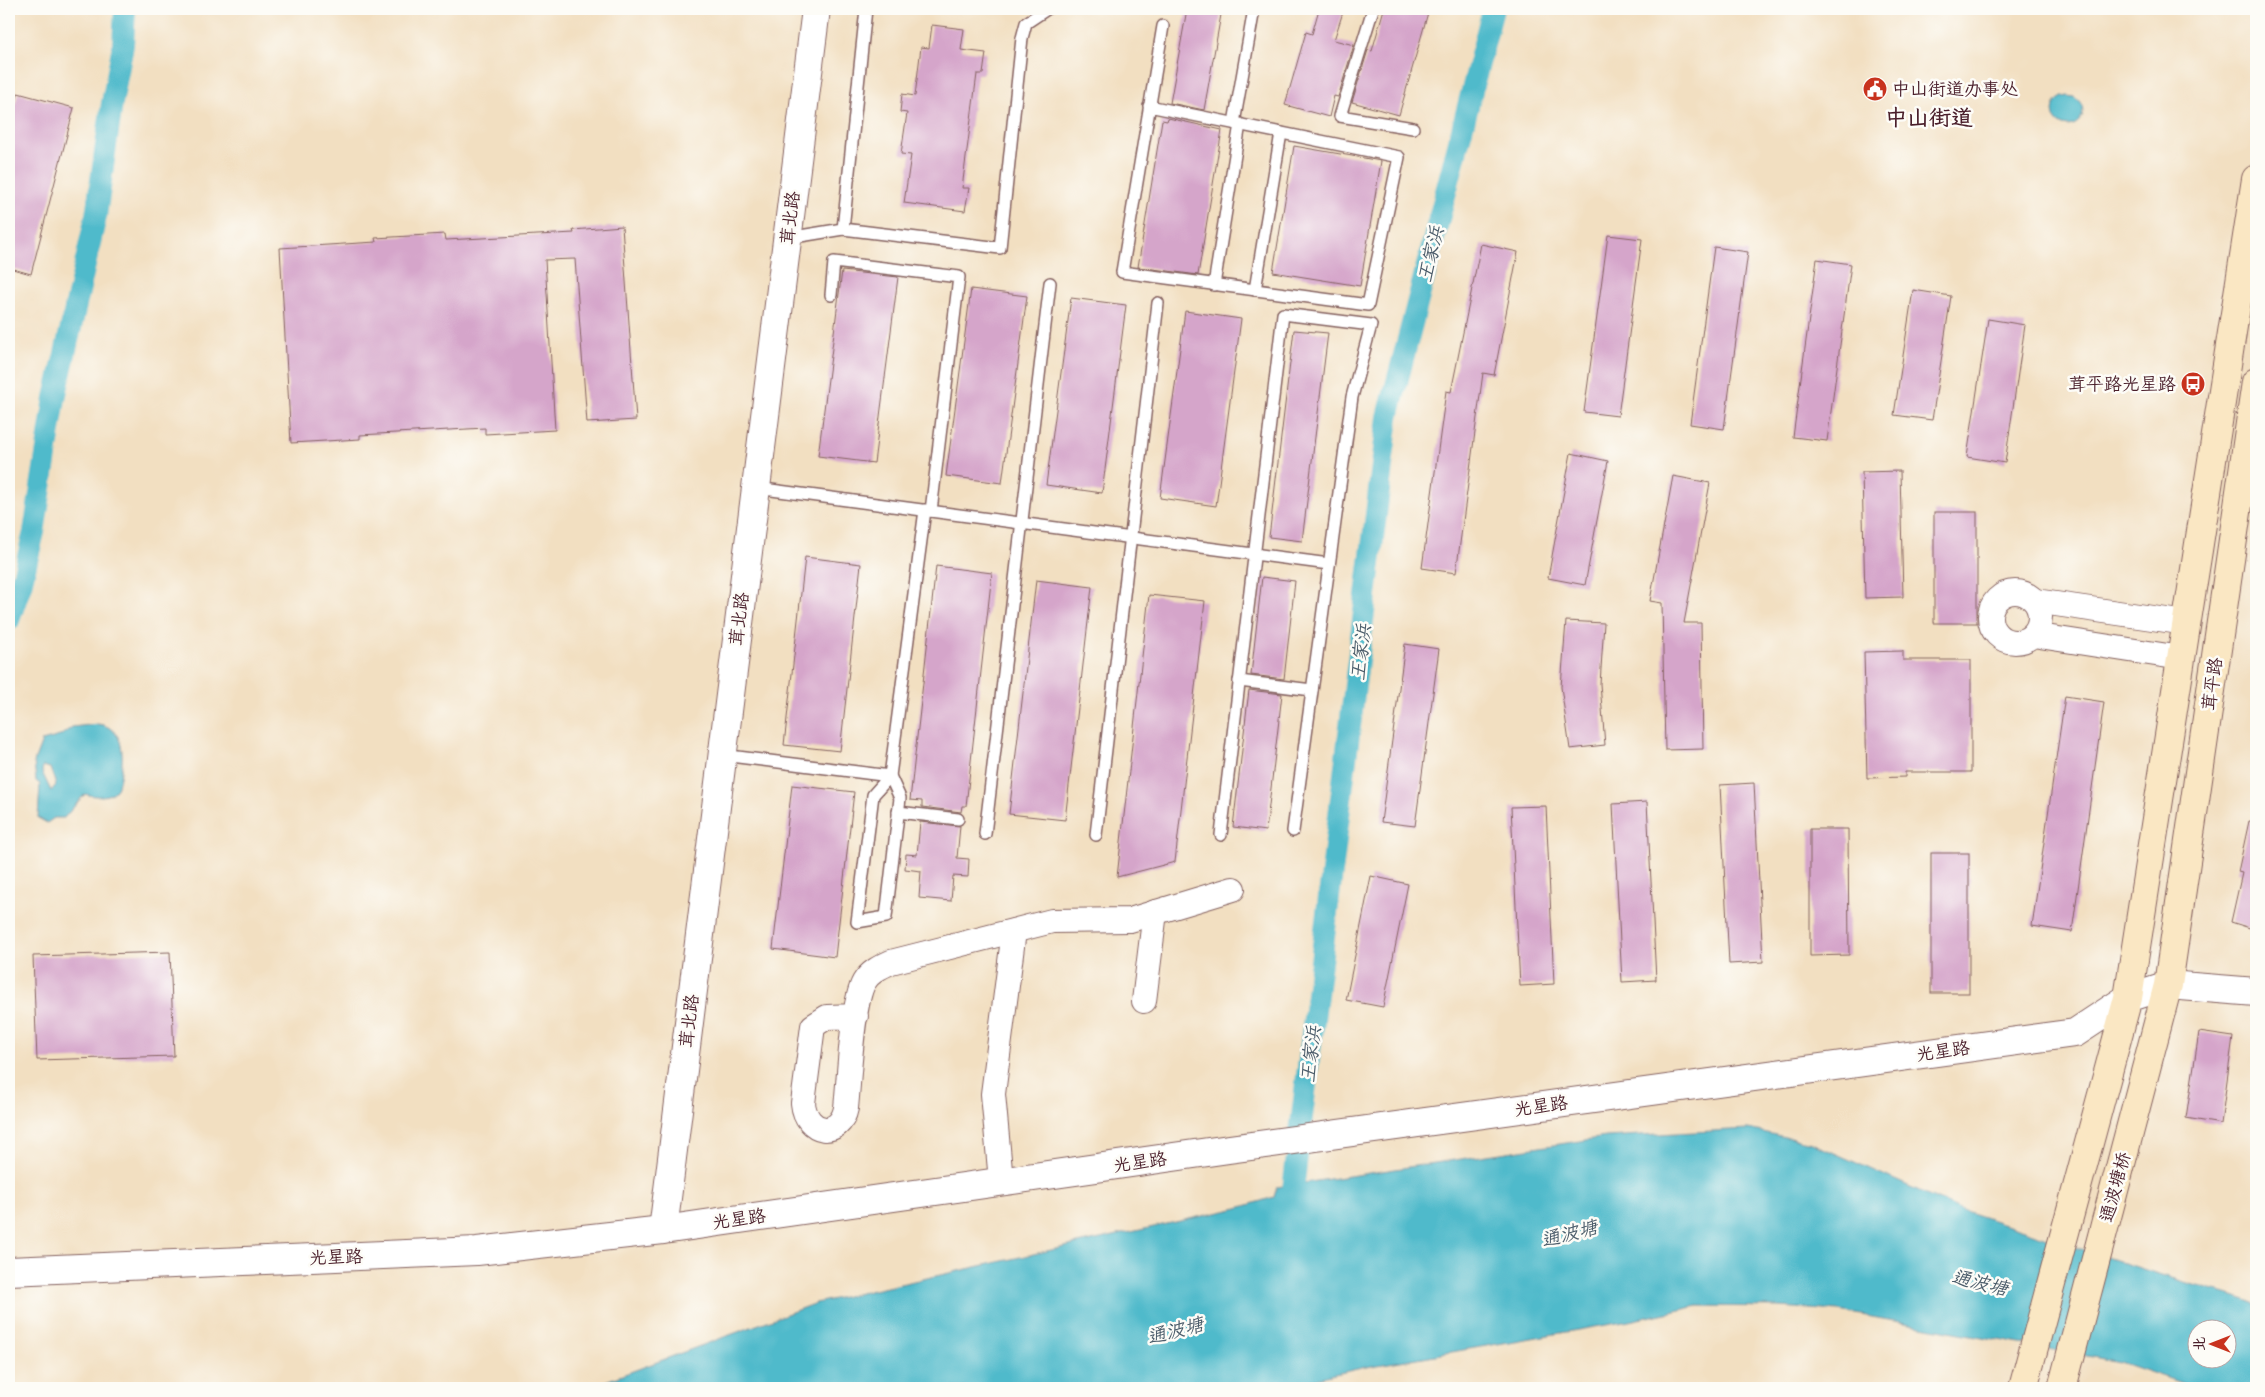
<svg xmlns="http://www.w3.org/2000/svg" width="2265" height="1397" font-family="'Balsamiq Sans','LXGW WenKai TC',sans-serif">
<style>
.water{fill:#4fbacb;stroke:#4c6c7b;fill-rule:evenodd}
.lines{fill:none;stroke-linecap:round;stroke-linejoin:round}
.canal{stroke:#4fbacb;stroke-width:22}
.building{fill:#d5a5ca}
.service-casing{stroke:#856260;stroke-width:14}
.minor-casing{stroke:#856260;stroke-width:26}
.tertiary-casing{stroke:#856260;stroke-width:30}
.secondary-casing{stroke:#856260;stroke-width:30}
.service{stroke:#fff;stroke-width:11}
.minor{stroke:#fff;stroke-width:24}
.tertiary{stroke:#fff;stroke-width:28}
.secondary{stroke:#fae7c3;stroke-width:28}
.labels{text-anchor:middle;stroke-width:5;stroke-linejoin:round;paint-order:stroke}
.poi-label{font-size:18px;fill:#4a1f2b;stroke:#fdfcf7;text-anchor:start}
.street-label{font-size:18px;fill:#4a1f2b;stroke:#fdfcf7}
.water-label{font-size:19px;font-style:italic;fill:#4c5d6b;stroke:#fdfcf7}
.district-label{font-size:22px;font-weight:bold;fill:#4a1f2b;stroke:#fdfcf7}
</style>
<rect width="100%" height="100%" fill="#fdfcf7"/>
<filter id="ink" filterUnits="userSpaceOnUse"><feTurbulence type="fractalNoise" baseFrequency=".02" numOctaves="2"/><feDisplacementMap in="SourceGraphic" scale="10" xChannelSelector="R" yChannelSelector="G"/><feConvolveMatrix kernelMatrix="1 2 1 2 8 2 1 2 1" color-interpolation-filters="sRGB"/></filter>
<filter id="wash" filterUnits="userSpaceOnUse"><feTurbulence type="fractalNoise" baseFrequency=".0096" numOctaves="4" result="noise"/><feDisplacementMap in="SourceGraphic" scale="20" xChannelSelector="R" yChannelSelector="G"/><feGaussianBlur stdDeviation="1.12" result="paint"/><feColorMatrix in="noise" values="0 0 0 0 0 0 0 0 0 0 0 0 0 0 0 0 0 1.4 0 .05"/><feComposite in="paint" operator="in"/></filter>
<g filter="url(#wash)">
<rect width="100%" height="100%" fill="#f2dfc1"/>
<!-- water -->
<g class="water">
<circle cx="2068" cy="111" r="15"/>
<path d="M98,724c31,4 26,42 19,65 -7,9 -22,8 -32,5l-21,24h-10l-7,5 -9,-5 2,-34 -4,-3 -2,-19 8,-21 18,-5 12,-9zM43,766l7,2 6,17 -5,6 -9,-19z"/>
<path d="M1748,1129l64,14 150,67 196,64 98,29v85h-60l-76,-26 -281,-51 -59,-4 -82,-1 -69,15 -263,46 -92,21h-687l229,-85 422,-95 36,-11 3,-10 329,-50zM2198,1330h30v30h-30z"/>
</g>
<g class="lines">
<!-- canal -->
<g class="canal">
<polyline points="9,620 21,585 34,532 55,398 96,216 112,103 123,45 125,9"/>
<polyline points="1290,1214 1388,417 1493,9"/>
</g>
</g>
<g id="blocks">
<!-- building -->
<g class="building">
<polygon points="1187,9 1222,9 1204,110 1170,103"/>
<polygon points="1319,9 1344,9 1334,40 1354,45 1338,97 1334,96 1329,117 1285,105 1306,32 1312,34"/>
<polygon points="1384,9 1429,9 1399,115 1352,102 1368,50 1372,51"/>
<polygon points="932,25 964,29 961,50 986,53 983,74 977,74 962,188 969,188 965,211 904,203 911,155 901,154 907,113 900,112 902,94 915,96 921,47 929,48"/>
<polygon points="18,93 74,108 31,274 9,268 9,128"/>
<polygon points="1168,118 1222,130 1198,275 1138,267 1162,120 1167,121"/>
<polygon points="1294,146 1381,161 1360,286 1273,272"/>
<polygon points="622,226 636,420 587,423 575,259 545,260 555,430 485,434 485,428 360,435 360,439 291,443 280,248 376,242 375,238 445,234 446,240 574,233 573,230"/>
<polygon points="1608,235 1642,239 1618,416 1584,412"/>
<polygon points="1481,244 1518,252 1494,375 1483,373 1456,573 1422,568 1446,391 1451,392"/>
<polygon points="1714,247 1748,252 1724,429 1690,424"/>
<polygon points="1817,259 1851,264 1827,441 1793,437"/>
<polygon points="842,271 898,277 874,463 818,456"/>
<polygon points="971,289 1027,296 1002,483 946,476"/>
<polygon points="1913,290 1951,296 1932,420 1894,415"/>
<polygon points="1071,298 1126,305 1102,493 1046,485"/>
<polygon points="1185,311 1241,319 1216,506 1160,498"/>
<polygon points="1988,319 2025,325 2005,463 1967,457"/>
<polygon points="1294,330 1328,333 1302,541 1269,537"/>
<polygon points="1571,453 1608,461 1585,585 1548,578"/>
<polygon points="1900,471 1903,597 1865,598 1862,472"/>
<polygon points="1673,476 1710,483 1684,623 1701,623 1703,749 1665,750 1662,603 1650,601"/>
<rect x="1934" y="512" width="43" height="111"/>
<polygon points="805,557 861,564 840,751 784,745"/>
<polygon points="936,566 992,573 966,806 962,806 961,812 922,807 922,801 910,800"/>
<polygon points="1262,577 1295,581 1284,679 1251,675"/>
<polygon points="1036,580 1092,587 1065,820 1009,814"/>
<polygon points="1149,595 1205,601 1175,862 1117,877"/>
<polygon points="1566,621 1604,623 1600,684 1605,745 1570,749 1561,687"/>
<polygon points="1405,644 1439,649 1415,826 1381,822"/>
<polygon points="1903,651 1903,660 1971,660 1971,772 1905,772 1905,777 1867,778 1864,652"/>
<polygon points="1249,690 1282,694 1266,831 1233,827"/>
<polygon points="2065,696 2104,702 2072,932 2032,926"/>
<polygon points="1754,783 1763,962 1729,964 1720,785"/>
<polygon points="792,785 854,792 835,957 773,949"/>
<polygon points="1647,802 1656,980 1622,982 1613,804"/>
<polygon points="1546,806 1554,984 1520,986 1511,807"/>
<polygon points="2249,821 2256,822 2256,930 2231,922 2242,873 2238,872"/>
<polygon points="920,822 960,826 957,858 969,859 968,877 953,876 951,901 919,898 921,871 905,869 906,854 917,855"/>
<polygon points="1810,829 1848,829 1849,955 1810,956"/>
<rect x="1931" y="853" width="38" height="140"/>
<polygon points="1371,876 1408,884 1383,1007 1346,1000"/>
<polygon points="170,952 174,1056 37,1060 33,956"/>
<polygon points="2199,1032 2233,1037 2221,1124 2186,1118"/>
</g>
</g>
</g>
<g filter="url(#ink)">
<use href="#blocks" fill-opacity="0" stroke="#856260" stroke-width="1"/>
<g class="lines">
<defs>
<g id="service">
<polyline points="1373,9 1340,116 1413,128"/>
<polyline points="1149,106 1399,157 1368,305 1122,272 1163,26"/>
<polyline points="1234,123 1254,9"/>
<polyline points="843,229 866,9"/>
<polyline points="788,238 843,229 1000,248 1022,38 1026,23 1047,9"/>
<polyline points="1214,285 1240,124"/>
<polyline points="1255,290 1281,133"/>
<polyline points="831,295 834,262 959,277 931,511"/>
<polyline points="756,488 1329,564"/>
<polyline points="1239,681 1312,690"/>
<polyline points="722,755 890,776 925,510"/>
<polygon points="890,776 900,798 886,917 857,922 873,795"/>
<polyline points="898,812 958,819"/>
<polyline points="985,834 1050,283"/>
<polyline points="1096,835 1158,303"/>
<polyline points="1221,835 1283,314 1371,325 1352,397 1293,831"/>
</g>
<g id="minor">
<circle cx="2015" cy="617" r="25"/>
<polyline points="2035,601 2187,623"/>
<polyline points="2033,635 2181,658"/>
<polyline points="1144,1001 1155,912"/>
<path d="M856,1016l-29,1 -14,9 -10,77c3,31 37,36 43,5 3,-28 6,-105 18,-126 6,-10 16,-15 27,-20l161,-41 78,-1 103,-31"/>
<polyline points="1001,1181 993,1094 1014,931"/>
</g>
<g id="tertiary">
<polyline points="663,1230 816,9"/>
<polyline points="9,1271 477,1251 663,1230 1229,1149 2075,1033 2128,998 2168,985 2256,992"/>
</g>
<g id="secondary">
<polyline points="2023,1388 2128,998 2256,179"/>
<polyline points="2062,1388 2168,985 2256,382"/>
</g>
</defs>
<!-- service casing -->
<use href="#service" class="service-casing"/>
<!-- minor casing -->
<use href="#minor" class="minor-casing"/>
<!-- tertiary casing -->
<use href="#tertiary" class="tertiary-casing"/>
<!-- secondary casing -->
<use href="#secondary" class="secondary-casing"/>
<!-- service -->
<use href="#service" class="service"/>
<!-- minor -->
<use href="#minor" class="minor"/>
<!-- tertiary -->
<use href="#tertiary" class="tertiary"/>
<!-- secondary -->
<use href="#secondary" class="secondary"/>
</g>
</g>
<!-- icons -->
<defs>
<symbol id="civic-disc" viewBox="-11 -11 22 22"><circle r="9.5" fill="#c8321e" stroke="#fdfcf7"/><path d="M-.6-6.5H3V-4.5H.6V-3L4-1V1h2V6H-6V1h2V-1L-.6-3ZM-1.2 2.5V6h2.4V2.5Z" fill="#fff"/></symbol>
<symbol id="bus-disc" viewBox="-11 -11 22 22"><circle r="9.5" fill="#c8321e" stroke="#fdfcf7"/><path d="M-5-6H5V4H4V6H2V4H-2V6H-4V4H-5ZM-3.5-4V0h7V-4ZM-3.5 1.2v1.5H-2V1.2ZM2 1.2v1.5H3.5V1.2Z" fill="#fff"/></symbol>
</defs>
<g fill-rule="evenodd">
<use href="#civic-disc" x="1861" y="75" width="28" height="28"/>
<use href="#bus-disc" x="2179" y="370" width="28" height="28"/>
</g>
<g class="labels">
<!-- poi labels -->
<g class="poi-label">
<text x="1892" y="95">中山街道办事处</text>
<text x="2176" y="390" text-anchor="end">茸平路光星路</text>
</g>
<!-- street labels -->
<g class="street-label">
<text transform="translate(790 218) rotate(-83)" y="6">茸北路</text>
<text transform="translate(739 619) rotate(-83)" y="6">茸北路</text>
<text transform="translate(2212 684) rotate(-82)" y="6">茸平路</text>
<text transform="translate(689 1021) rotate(-83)" y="6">茸北路</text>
<text transform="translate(1943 1051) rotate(-8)" y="6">光星路</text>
<text transform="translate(1541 1106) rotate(-8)" y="6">光星路</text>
<text transform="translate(1140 1162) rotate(-8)" y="6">光星路</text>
<text transform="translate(2115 1187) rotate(-75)" y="6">通波塘桥</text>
<text transform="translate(739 1219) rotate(-8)" y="6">光星路</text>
<text transform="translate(336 1257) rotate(-2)" y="6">光星路</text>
</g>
<!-- water labels -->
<g class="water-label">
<text transform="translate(1430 254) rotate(-76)" y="7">王家浜</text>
<text transform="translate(1360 652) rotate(-83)" y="7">王家浜</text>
<text transform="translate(1310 1054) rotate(-83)" y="7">王家浜</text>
<text transform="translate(1569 1233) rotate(-14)" y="7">通波塘</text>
<text transform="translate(1980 1282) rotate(14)" y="7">通波塘</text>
<text transform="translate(1175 1330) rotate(-14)" y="7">通波塘</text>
</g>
<!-- district labels -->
<g class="district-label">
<text x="1929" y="125">中山街道</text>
</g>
</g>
<!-- margin -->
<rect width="2265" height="1397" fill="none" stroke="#fdfcf7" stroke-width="30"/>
<!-- north arrow -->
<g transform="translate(2212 1344) rotate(270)"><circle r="24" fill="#fdfcf7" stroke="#b5a4a5"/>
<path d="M0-4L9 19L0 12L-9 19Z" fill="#c8321e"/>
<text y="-8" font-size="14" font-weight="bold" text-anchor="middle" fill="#4a1f2b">北</text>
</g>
</svg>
